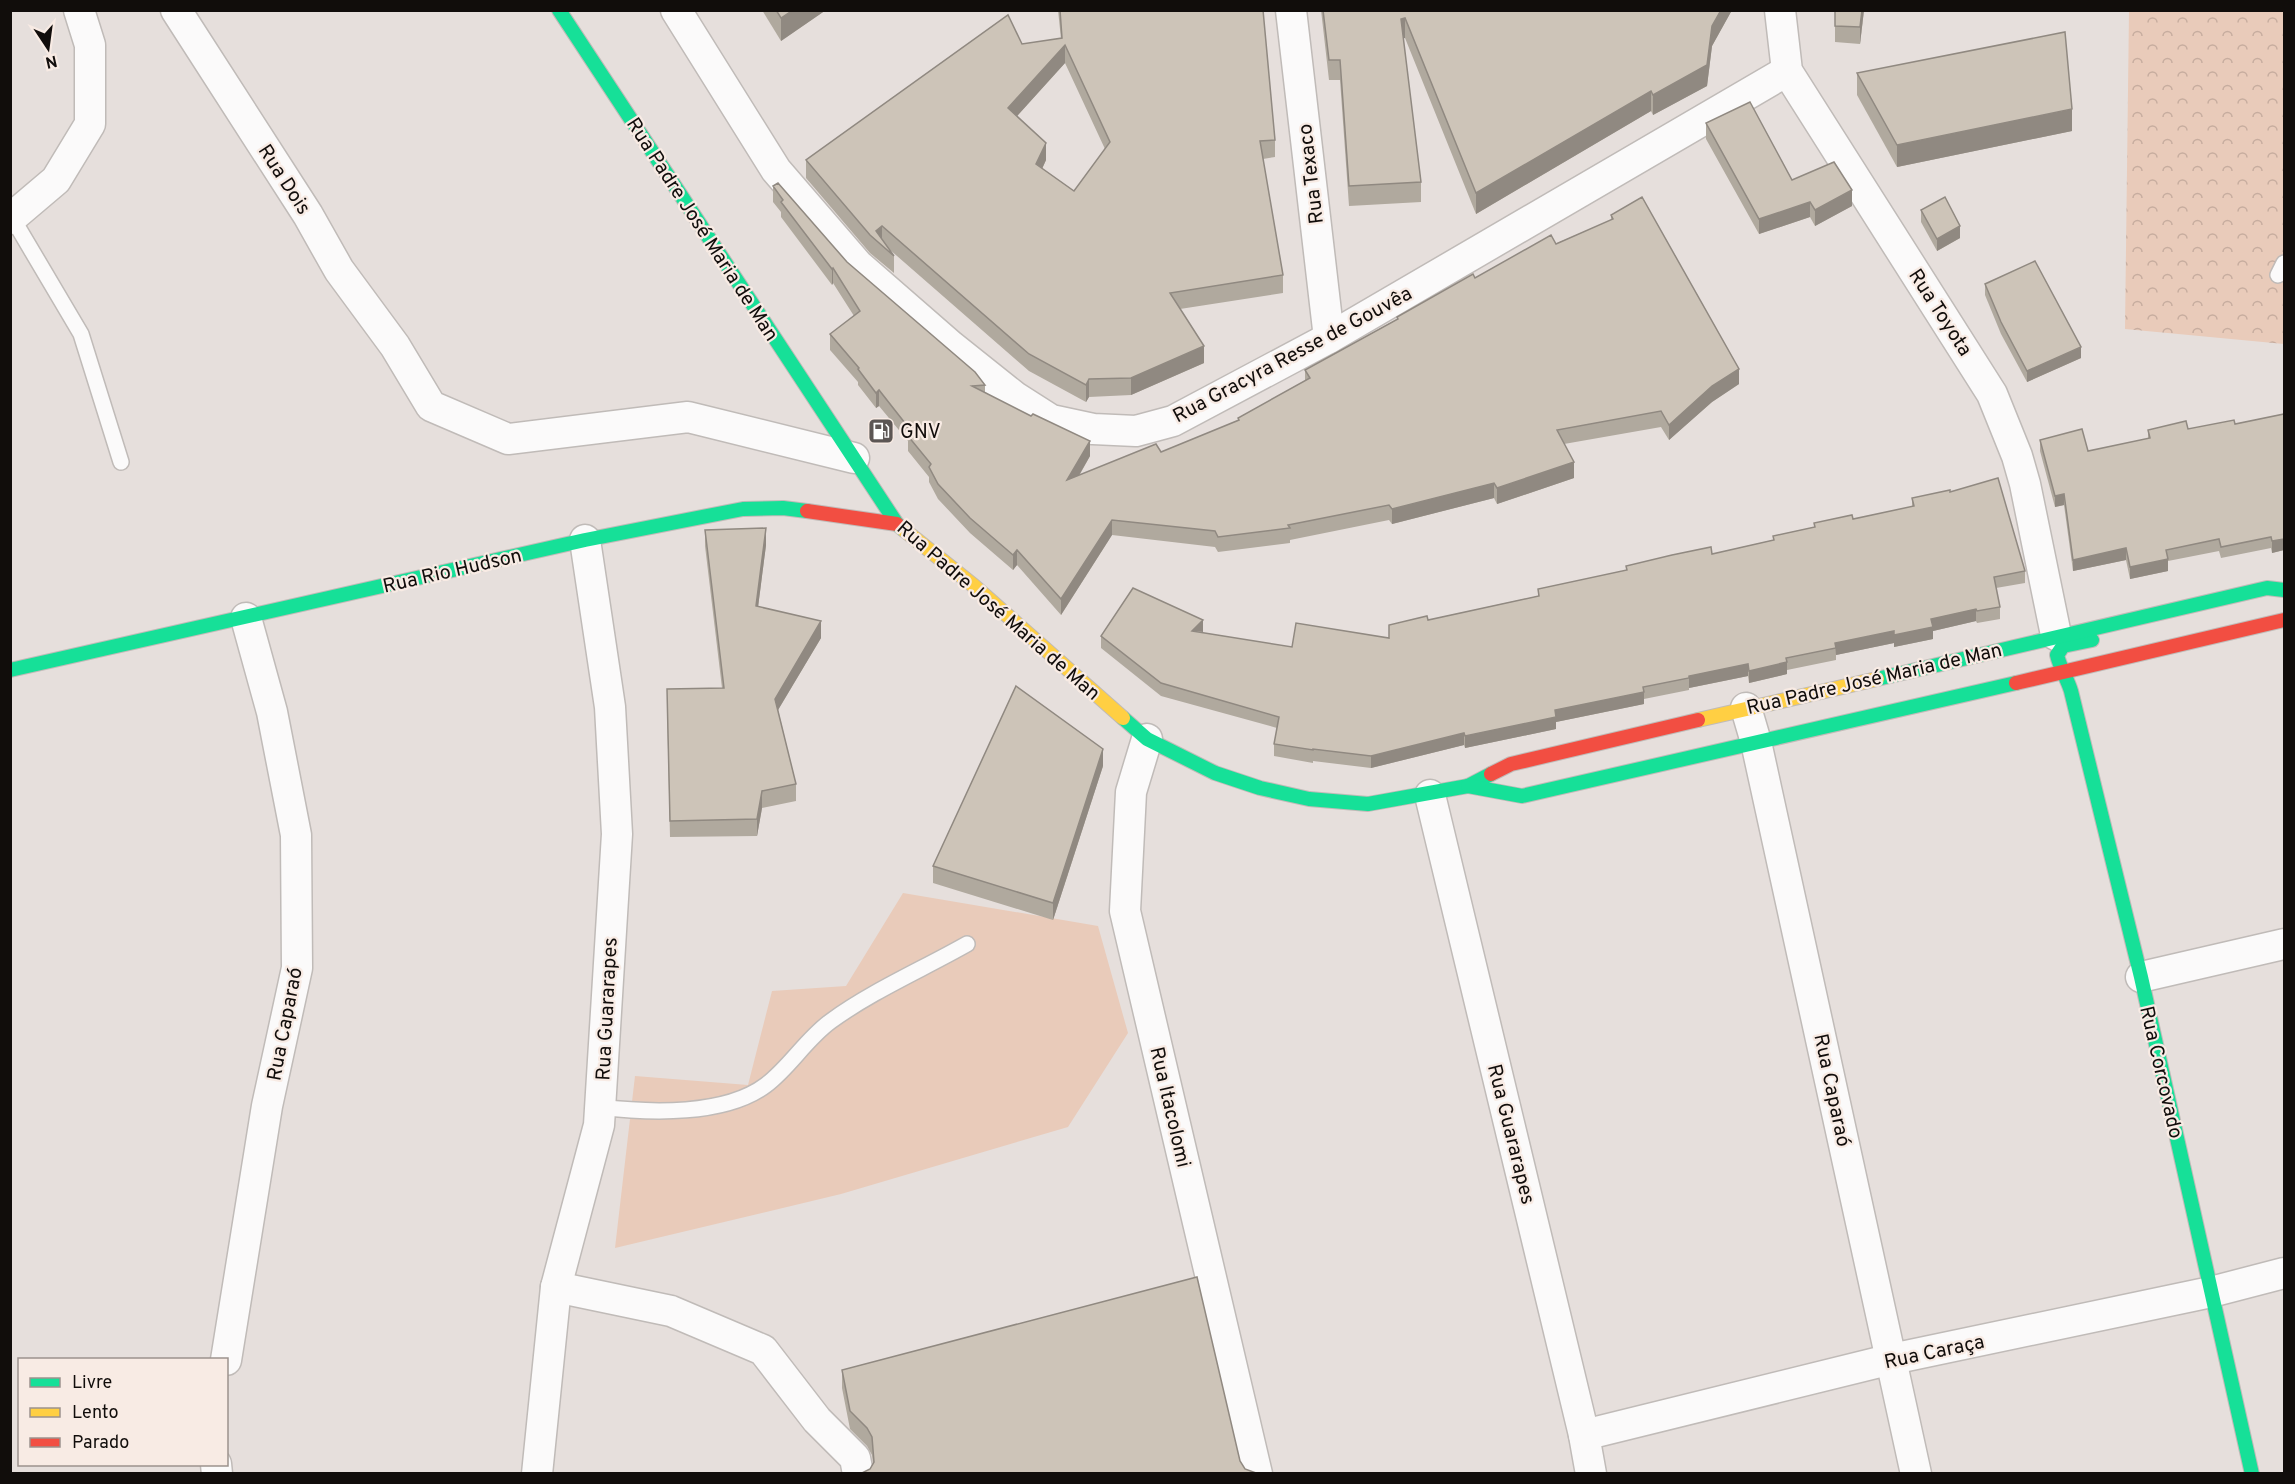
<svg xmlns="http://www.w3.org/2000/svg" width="2295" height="1484" font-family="Overpass,sans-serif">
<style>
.forest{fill:url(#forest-crowns)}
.pitch{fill:#e9cbba}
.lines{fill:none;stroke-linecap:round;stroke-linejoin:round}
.lane-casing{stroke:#c0bbb8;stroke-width:18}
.street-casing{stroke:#c0bbb8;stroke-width:33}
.fast-casing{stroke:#c0bbb8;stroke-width:16}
.slow-casing{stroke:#c0bbb8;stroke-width:16}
.jam-casing{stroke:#c0bbb8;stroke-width:16}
.lane{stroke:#fbfafa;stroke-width:15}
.street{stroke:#fbfafa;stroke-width:30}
.fast{stroke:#16e098;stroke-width:14}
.slow{stroke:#ffcf43;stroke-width:14}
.jam{stroke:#f24e42;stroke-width:14}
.wall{fill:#b0a99e;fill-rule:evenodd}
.shaded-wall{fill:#908981}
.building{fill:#cdc4b8;stroke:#908981;stroke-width:1.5;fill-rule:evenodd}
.labels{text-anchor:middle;stroke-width:4.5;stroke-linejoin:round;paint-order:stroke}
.street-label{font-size:20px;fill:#110d0b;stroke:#f8ebe4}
.poi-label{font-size:20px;fill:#110d0b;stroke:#f8ebe4;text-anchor:start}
</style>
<defs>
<pattern id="forest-crowns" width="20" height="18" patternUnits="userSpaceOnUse" patternTransform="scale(1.5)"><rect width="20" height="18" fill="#e9cbba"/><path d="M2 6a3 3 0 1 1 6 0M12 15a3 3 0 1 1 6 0" fill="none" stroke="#c7ad9f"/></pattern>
</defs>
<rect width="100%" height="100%" fill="#e6dfdc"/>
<!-- forest -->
<polygon class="forest" points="2129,11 2284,11 2284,344 2125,329"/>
<!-- pitch -->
<polygon class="pitch" points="903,893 1098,926 1128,1033 1068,1127 841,1194 615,1248 635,1076 748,1085 772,991 846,986"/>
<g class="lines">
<defs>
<g id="lane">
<polyline points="13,219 81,334 121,462"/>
<polyline points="2278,275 2284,263"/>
<path d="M600,1107c49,6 125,9 166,-22 24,-18 40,-46 65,-64 41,-30 92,-52 136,-77"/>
</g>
<g id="street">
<polyline points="176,10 308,215 339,270 395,346 431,406 508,439 688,417 854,458"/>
<polyline points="676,10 776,170 858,265 951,346 1015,397 1051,420 1093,429 1136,431 1173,421 1329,338 1787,71"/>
<polyline points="1291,10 1329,338"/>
<polyline points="1780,10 1787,71 1992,394 2017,456 2025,484 2056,635"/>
<polyline points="10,219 56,180 90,124 90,45 79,10"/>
<polyline points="1746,708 1756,742 1916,1474"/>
<polyline points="1147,739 1131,792 1125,911 1257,1474"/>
<polyline points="1430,795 1584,1435 1591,1474"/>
<polyline points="2141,977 2284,944"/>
<polyline points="556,1287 671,1311 763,1350 817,1420 855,1458 858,1474"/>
<polyline points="226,1360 267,1106 297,968 296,835 272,712 246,618"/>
<polyline points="1584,1435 1892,1359 2211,1292 2284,1273"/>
<polyline points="216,1464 217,1474"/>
<polyline points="537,1474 556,1287 599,1125 617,834 610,707 585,540"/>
</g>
<g id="fast">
<polyline points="559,10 897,524 903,529"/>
<path d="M2092,640l-29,6 -6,9c3,13 10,23 14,36l70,286 111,497"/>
<polyline points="10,670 585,540 743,509 783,508 807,511"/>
<polyline points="1877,679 2267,588 2284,590"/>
<polyline points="1123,718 1147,739 1215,773 1260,788 1309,799 1368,804 1468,786 1491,774"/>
<polyline points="1468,786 1522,796 2016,683"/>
</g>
<g id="slow">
<polyline points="903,529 974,586 1123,718"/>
<polyline points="1698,720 1877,679"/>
</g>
<g id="jam">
<polyline points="807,511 897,524"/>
<polyline points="2016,683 2284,620"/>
<polyline points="1491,774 1511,764 1698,720"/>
</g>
</defs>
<!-- lane casing -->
<use href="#lane" class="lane-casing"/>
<!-- street casing -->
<use href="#street" class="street-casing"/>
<!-- fast casing -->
<use href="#fast" class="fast-casing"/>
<!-- slow casing -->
<use href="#slow" class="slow-casing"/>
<!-- jam casing -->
<use href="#jam" class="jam-casing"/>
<!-- lane -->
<use href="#lane" class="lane"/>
<!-- street -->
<use href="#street" class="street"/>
<!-- fast -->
<use href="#fast" class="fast"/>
<!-- slow -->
<use href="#slow" class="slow"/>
<!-- jam -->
<use href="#jam" class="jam"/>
</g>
<!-- wall -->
<g class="wall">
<polygon points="762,10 826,10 781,41"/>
<path d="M1058,10h192l25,130v17l-12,2 20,116v18l-103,16 24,54 -73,32 -42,2 -3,5 -57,-31 -140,-122 5,7v17l-24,-20 -64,-75v-18l216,-116 39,-5zM1065,63l40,86 -31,42 -32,-22 4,-9 -29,-44z"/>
<polygon points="1321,10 1732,10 1712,46 1707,86 1653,115 1651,111 1476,214 1405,38 1403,38 1421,182 1421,202 1349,206 1340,80 1329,80"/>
<polygon points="1835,10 1864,10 1860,44 1835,42"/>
<polygon points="1857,73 2072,131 1897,167 1857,95"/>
<polygon points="1706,123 1792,180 1852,206 1815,226 1810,217 1759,234 1706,139"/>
<polygon points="773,186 847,262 985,385 985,392 1090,456 1079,476 1161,452 1238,421 1238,418 1305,381 1305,370 1397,319 1397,317 1475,278 1611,220 1611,215 1739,384 1712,402 1669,440 1661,427 1564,444 1574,478 1497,504 1494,498 1392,524 1389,520 1290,540 1290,543 1218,552 1215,547 1112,535 1061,615 1017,565 1013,570 970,533 938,499 929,482 929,477 908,451 908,441 879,406 876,408 858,385 858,382 830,350 830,334 854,316 833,283 832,285 781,217 781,212 773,202"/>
<polygon points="1921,210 1960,238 1937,251 1921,222"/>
<polygon points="1985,284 2081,358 2027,382 2001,334 1985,295"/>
<polygon points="2284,414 2284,550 2272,553 2271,548 2221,558 2219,551 2168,561 2168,571 2130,579 2126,560 2073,571 2064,505 2055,507 2040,451 2040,440 2088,451 2148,439 2148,430 2188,429 2235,424"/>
<polygon points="1950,492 2025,571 2025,583 1996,588 2000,607 2000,619 1977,623 1976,621 1933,631 1933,639 1894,647 1894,643 1836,655 1836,660 1787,670 1787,674 1749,683 1748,676 1689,688 1689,690 1644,699 1644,704 1556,722 1556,729 1465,748 1464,745 1371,768 1313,761 1313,763 1274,756 1274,744 1277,728 1161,696 1101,648 1101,636 1292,647 1389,638 1428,620 1538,596 1538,589 1626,571 1626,566 1712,554 1773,540 1773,536 1814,527 1814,523 1853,519 1912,507 1912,498"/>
<polygon points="705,530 766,545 758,607 821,638 778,710 796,784 796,801 762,808 757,836 670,837 667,706 722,688 705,546"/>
<polygon points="1103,766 1053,920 933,883 933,866"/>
<polygon points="1197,1277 870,1469 873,1464 872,1455 867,1446 850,1429 842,1388 842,1370"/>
</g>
<!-- shaded-wall -->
<g class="shaded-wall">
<polygon points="793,10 826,10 781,41 781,18"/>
<polygon points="1721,10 1732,10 1712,46 1707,86 1653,115 1653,95 1712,26"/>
<polygon points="1862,10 1864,10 1860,44 1860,27"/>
<polygon points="1405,18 1405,38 1401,39 1401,19"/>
<polygon points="1065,45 1065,63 1008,126 1008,108"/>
<polygon points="1651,91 1651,111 1476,214 1476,193"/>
<polygon points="2072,109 2072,131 1897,167 1897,145"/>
<polygon points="1046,143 1046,160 1036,182 1036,164"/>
<polygon points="1852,190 1852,206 1815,226 1815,210"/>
<polygon points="1810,202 1810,217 1759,234 1759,219"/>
<polygon points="882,226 882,243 876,231"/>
<polygon points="1960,226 1960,238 1937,251 1937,239"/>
<polygon points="833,268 833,283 832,285 832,269"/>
<polygon points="1204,346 1204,363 1131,395 1131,378"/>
<polygon points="2081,347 2081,358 2027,382 2027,371"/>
<polygon points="1739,369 1739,384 1712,402 1669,440 1669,425 1712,386"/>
<polygon points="1089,379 1089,397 1086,402 1086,385"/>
<polygon points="879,390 879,406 876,408 876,393"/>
<polygon points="1090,441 1090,456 1067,496 1067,480"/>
<polygon points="1574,462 1574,478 1497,504 1497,488"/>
<polygon points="1494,483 1494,498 1392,524 1392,509"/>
<polygon points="2064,494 2064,505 2055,507 2055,496"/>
<polygon points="1112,520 1112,535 1061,615 1061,599"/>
<polygon points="766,528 766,545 756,623 756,606"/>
<polygon points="2284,539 2284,550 2272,553 2272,541"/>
<polygon points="2126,548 2126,560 2073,571 2073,560"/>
<polygon points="1017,550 1017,565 1013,570 1013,555"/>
<polygon points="2168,559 2168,571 2130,579 2130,567"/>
<polygon points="1976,609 1976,621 1933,631 1933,639 1894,647 1894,635 1931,619"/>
<polygon points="1203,620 1203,632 1192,631"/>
<polygon points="821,621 821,638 775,715 775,699"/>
<polygon points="1894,631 1894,643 1836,655 1835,643"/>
<polygon points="1787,662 1787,674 1749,683 1749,671"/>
<polygon points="1748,664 1748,676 1689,688 1689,676"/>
<polygon points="1644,692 1644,704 1556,722 1556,729 1465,748 1465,736 1555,710"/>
<polygon points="1464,733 1464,745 1371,768 1371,756"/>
<polygon points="1103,749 1103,766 1053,920 1053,903"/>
<polygon points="762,791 762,808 757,836 757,819"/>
</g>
<!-- building -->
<g class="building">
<polygon points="776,10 793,10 781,18"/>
<path d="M1060,10h203l12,130 -15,1 23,134 -113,18 34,53 -73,32 -42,1 -3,6 -57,-31 -147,-128 -6,5 18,25 -24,-21 -64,-75 202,-145 14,29 40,-6zM1065,45l45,97 -36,49 -38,-27 10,-21 -38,-35z"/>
<polygon points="1323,10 1721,10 1712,26 1707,65 1653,95 1651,91 1476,193 1405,18 1401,19 1421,182 1349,186 1340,60 1329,60"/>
<polygon points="1835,10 1862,10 1860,27 1835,26"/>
<polygon points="2065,32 2072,109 1897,145 1857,73"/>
<polygon points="1750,102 1792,180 1834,162 1852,190 1815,210 1810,202 1759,219 1706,123"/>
<polygon points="778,183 847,262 975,372 985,385 972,386 1031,416 1033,414 1090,441 1067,480 1156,444 1161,452 1239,420 1238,418 1310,378 1305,370 1398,319 1397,317 1473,274 1475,278 1551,235 1556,244 1613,219 1611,215 1642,197 1739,369 1712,386 1669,425 1661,411 1557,430 1574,462 1497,488 1494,483 1392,509 1389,505 1288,525 1290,528 1218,537 1215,531 1112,520 1061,599 1017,550 1013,555 970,518 938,484 929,467 931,464 908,436 912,432 879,390 876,393 858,369 859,368 830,334 860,311 833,268 832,269 781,202 783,200 773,186"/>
<polygon points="1945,197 1960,226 1937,239 1921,210"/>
<polygon points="2035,261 2081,347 2027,371 2001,322 1985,284"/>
<polygon points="2284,414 2284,539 2272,541 2271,537 2221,547 2219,539 2166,550 2168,559 2130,567 2126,548 2073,560 2064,494 2055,496 2040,440 2082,429 2088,451 2150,438 2148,430 2186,421 2188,429 2234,420 2235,424"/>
<polygon points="1998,478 2025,571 1994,577 2000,607 1977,611 1976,609 1931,619 1933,627 1894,635 1894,631 1835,643 1836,648 1786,658 1787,662 1749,671 1748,664 1689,676 1689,678 1643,687 1644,692 1555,710 1556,717 1465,736 1464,733 1371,756 1313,749 1313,750 1274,744 1279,717 1161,683 1101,636 1133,588 1203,620 1192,631 1292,647 1296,623 1389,638 1389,625 1427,616 1428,620 1539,596 1538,589 1627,570 1626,566 1672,555 1711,547 1712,554 1774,540 1773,536 1815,527 1814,523 1852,515 1853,519 1914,506 1912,498 1950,490 1950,492"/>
<polygon points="766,528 756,606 821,621 775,699 796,784 762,791 757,819 670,821 667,689 724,688 705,530"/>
<polygon points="1016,686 1103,749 1053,903 933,866"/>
<polygon points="1197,1277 1240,1461 1245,1469 1256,1473 862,1473 870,1469 874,1462 872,1437 867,1428 850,1411 842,1370"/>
</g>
<!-- icons -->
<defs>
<symbol id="fuel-square" viewBox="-11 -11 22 22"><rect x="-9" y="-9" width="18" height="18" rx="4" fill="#5c5654" stroke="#f8ebe4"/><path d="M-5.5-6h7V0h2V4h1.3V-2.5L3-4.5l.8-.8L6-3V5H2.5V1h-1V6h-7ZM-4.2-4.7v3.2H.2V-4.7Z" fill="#fff"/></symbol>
</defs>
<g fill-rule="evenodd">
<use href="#fuel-square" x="866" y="416" width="30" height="30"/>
</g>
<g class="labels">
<!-- street labels -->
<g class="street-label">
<text transform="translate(1310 174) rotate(-97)" y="7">Rua Texaco</text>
<text transform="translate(285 179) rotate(57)" y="7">Rua Dois</text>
<text transform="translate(703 229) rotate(57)" y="7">Rua Padre José Maria de Man</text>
<text transform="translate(1941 312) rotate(57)" y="7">Rua Toyota</text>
<text transform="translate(1292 354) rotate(-28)" y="7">Rua Gracyra Resse de Gouvêa</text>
<text transform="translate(452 570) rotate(-13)" y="7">Rua Rio Hudson</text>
<text transform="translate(999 610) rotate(41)" y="7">Rua Padre José Maria de Man</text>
<text transform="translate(1874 678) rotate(-13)" y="7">Rua Padre José Maria de Man</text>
<text transform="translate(606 1009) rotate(-87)" y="7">Rua Guararapes</text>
<text transform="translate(284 1024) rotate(-79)" y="7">Rua Caparaó</text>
<text transform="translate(2162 1072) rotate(77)" y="7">Rua Corcovado</text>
<text transform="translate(1833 1090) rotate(78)" y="7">Rua Caparaó</text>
<text transform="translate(1171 1107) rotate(77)" y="7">Rua Itacolomi</text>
<text transform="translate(1512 1134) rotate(76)" y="7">Rua Guararapes</text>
<text transform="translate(1934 1351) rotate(-12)" y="7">Rua Caraça</text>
</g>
<!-- poi labels -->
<g class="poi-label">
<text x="900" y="438">GNV</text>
</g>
</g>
<!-- border -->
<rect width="2295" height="1484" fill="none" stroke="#110d0b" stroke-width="24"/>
<!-- legend -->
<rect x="18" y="1358" width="210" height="108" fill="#f8ebe4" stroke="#9c928d" stroke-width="1.5"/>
<rect x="30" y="1378" width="30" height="9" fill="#16e098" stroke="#9c928d" stroke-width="1.5"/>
<text x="72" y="1388" font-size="18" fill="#110d0b">Livre</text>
<rect x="30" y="1408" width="30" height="9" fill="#ffcf43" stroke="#9c928d" stroke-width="1.5"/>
<text x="72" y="1418" font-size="18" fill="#110d0b">Lento</text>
<rect x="30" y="1438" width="30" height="9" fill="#f24e42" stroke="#9c928d" stroke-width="1.5"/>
<text x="72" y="1448" font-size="18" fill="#110d0b">Parado</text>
<!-- north arrow -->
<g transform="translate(48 48) rotate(167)" stroke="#f8ebe4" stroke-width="4.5" paint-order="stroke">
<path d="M0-4.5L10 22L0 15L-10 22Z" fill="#110d0b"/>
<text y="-9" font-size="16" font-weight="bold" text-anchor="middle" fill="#110d0b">N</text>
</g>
</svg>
